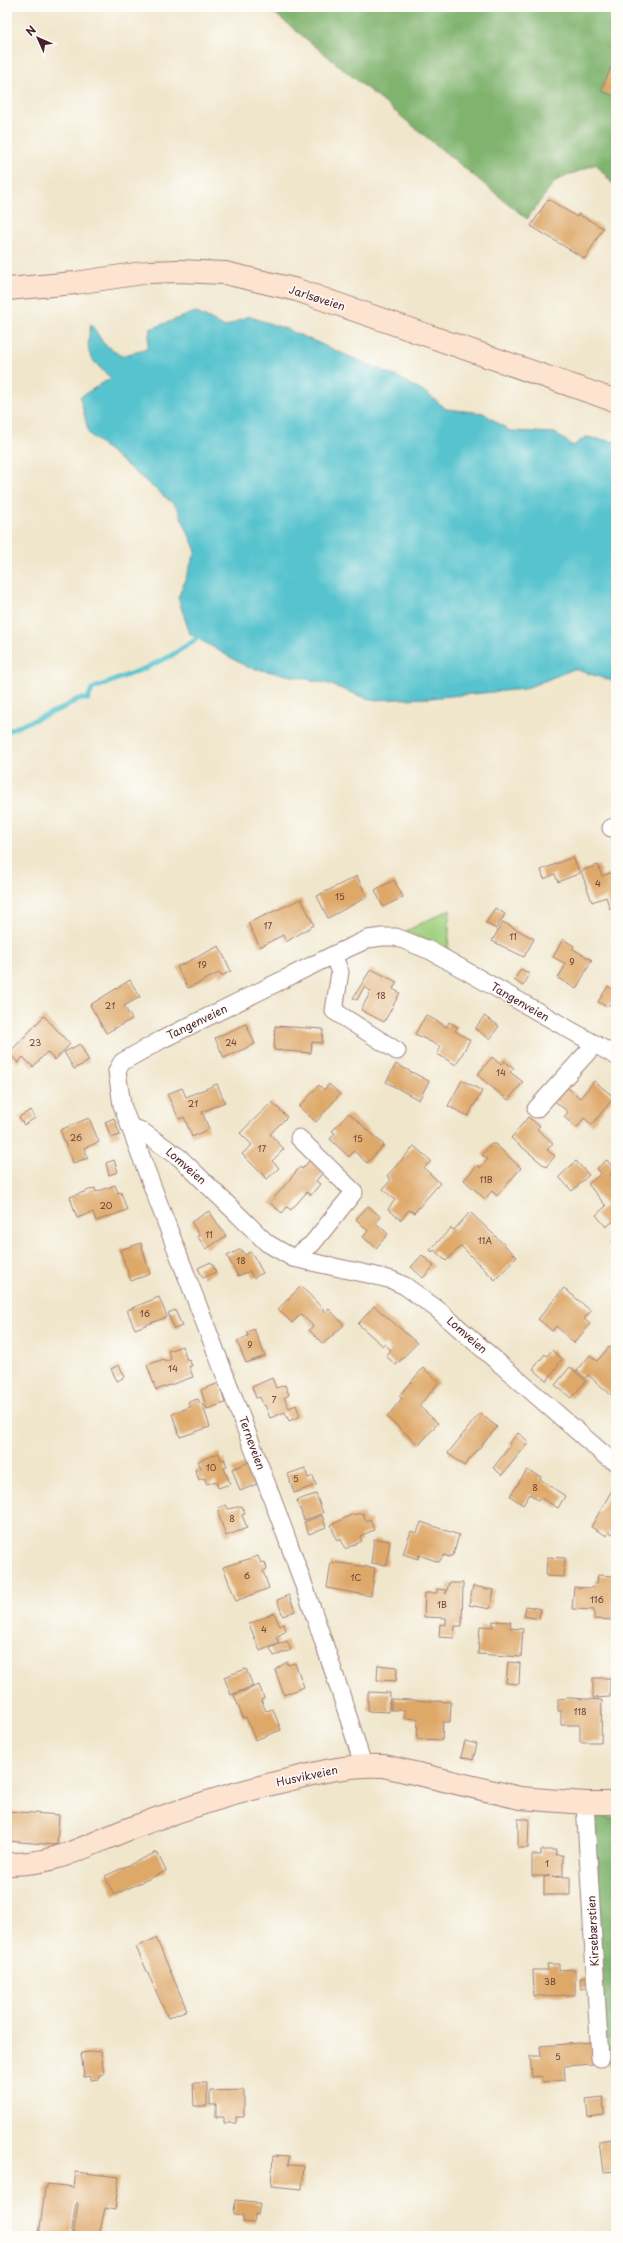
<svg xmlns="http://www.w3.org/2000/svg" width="623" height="2243" font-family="'Playpen Sans',sans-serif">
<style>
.green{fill:#a1d17f;stroke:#767855}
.forest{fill:#80b36e;stroke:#65694c}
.water{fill:#56c3ce;stroke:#50717c}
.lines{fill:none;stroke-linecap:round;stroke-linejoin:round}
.stream{stroke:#56c3ce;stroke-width:5}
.building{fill:#dea869}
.street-casing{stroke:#9d827c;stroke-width:19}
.secondary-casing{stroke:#9d827c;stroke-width:24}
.street{stroke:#fff;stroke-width:17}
.secondary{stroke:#fde4d1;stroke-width:22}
.labels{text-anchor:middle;stroke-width:3;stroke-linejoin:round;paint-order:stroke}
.number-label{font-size:9px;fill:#6f413a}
.street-label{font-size:11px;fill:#4a1f2b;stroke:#fdfcf7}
</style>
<rect width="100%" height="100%" fill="#fdfcf7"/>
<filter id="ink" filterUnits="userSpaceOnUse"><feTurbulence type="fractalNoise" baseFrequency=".025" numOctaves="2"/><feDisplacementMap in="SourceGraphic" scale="8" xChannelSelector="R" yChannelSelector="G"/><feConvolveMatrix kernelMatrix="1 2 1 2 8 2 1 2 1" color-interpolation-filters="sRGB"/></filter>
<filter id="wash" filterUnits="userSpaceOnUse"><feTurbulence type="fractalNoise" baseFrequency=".012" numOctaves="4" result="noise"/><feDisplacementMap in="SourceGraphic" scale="16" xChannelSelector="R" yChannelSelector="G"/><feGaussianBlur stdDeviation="0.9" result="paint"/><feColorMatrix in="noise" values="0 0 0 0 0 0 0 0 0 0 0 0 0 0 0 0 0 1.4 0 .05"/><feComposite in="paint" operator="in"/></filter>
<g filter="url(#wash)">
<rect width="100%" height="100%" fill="#f0e6cc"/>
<!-- green -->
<g class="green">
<polygon points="450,909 448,951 406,931"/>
<polygon points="616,2038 616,2090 606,2039"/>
</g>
<!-- forest -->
<g class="forest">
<polygon points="267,7 616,7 616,188 596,164 555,181 527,219"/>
<polygon points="591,1816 616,1817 616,2038 606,2039"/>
</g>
<!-- water -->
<path class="water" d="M195,312l30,15 23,-11 38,13 113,49 30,17 17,14 37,4 27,18 45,2 18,13 13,-9 30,5v240l-42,-13 -50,20 -94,9 -59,2 -45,-17 -79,-16 -57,-33 -12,-36 18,-47 -19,-44 -88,-73 -9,-37 31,-19c-23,-21 -26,-22 -20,-54l13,20 17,12 26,-7 3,-20z"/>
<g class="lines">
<!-- stream -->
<polyline class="stream" points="7,731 65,707 78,699 88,699 92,689 148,667 172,655 198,638"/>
</g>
<g id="blocks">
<!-- building -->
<g class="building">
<polygon points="611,67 616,69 616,97 601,91"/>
<polygon points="548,199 577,217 578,214 603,228 585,259 531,226"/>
<polygon points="573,857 580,873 558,882 555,874 544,879 541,870"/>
<polygon points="598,865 602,876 616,871 616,907 610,909 606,897 592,902 581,871"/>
<polygon points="357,876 367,897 328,918 317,896"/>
<polygon points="394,880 403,897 383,907 375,890"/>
<polygon points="301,899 314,925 286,942 283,935 260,947 248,923"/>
<polygon points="495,908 505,914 496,929 486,923"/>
<polygon points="503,922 534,939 524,957 492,941"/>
<polygon points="563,939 574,946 573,949 592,960 576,989 558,978 566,964 553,957"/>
<polygon points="219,946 231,971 221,976 219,973 188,988 177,967"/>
<polygon points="371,969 397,982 393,989 400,993 384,1022 361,1010 371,991 364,987 357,1000 353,998"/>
<polygon points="521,969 530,974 523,986 514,980"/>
<polygon points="130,980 140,997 124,1006 132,1019 106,1033 90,1005"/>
<polygon points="608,986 614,990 616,988 616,1005 611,1002 607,1007 598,1002"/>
<polygon points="426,1015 447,1027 449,1022 458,1027 455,1031 470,1040 456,1065 437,1054 441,1047 415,1034"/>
<polygon points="44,1016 70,1044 55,1060 47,1052 33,1067 23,1057 18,1063 9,1053"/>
<polygon points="484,1016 499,1026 490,1039 475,1029"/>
<polygon points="246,1024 255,1044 224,1058 215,1038"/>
<polygon points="275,1026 323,1029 322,1043 312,1042 311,1053 274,1050"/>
<polygon points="80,1044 89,1061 74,1069 64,1052"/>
<polygon points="492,1057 501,1065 504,1061 514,1068 510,1072 523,1082 508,1100 477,1075"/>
<polygon points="396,1064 429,1081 419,1100 386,1082"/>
<polygon points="462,1080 482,1091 468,1116 448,1106"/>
<polygon points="594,1081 614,1097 592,1125 584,1118 577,1128 564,1117 568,1112 551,1098 563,1084 580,1098"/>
<polygon points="217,1084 225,1102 202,1112 209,1129 192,1137 184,1117 179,1119 167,1094 182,1088 186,1097"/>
<polygon points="329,1084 340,1094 316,1122 299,1107 319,1085 324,1090"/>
<polygon points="272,1102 287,1117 270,1134 284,1149 272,1161 279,1168 267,1179 242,1154 252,1145 240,1133"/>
<polygon points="31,1110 35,1118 24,1125 19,1117"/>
<polygon points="349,1113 384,1145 367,1163 354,1151 349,1157 330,1139 335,1133 332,1131"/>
<polygon points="528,1117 540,1126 537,1129 553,1143 547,1150 555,1156 546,1167 511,1138"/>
<polygon points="89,1118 99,1142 84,1148 88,1158 73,1163 60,1130"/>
<polygon points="114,1118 120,1135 111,1138 105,1122"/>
<polygon points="491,1144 495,1144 521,1168 497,1196 492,1191 485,1199 464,1180 478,1165 480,1168 488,1159 482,1155"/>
<polygon points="414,1146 431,1161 424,1168 440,1183 414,1213 409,1210 401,1220 388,1209 395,1200 383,1189 391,1180 387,1176"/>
<polygon points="114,1160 118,1172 109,1175 106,1163"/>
<polygon points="310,1160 323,1172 316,1181 320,1184 311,1195 307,1192 291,1210 287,1207 282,1213 270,1203 300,1167 302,1169"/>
<polygon points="607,1160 615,1170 610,1174 616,1181 616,1219 606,1227 596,1215 606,1206 588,1184 601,1174 597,1168"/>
<polygon points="576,1161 589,1175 572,1191 559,1177"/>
<polygon points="115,1185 118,1193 121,1192 127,1210 96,1221 93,1212 77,1218 70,1197 95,1188 96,1192"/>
<polygon points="368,1206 381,1217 376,1223 388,1234 376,1248 363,1237 368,1231 356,1219"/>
<polygon points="209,1211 226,1236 206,1249 197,1236 200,1235 191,1222"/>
<polygon points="470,1212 517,1257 495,1280 461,1246 446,1261 434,1250 432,1252 430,1250 451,1228 454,1230"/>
<polygon points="616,1238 616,1249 612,1240"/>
<polygon points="141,1243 150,1274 131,1281 120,1250"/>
<polygon points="241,1249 245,1255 250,1252 253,1255 263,1273 253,1278 250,1271 238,1276 227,1256"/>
<polygon points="422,1255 434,1266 423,1278 411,1267"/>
<polygon points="211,1262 216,1272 203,1278 198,1268"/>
<polygon points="301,1286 326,1312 329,1309 344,1325 323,1344 309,1330 313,1326 301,1314 292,1323 278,1309"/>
<polygon points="564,1288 591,1311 584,1319 590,1324 574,1343 556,1326 552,1331 538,1319"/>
<polygon points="159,1297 167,1317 135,1329 127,1310"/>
<polygon points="374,1306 417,1343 396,1365 386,1356 391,1350 384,1344 383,1346 358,1324"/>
<polygon points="175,1310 182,1326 174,1329 168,1313"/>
<polygon points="254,1329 265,1356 246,1363 237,1341 248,1336 247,1332"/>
<polygon points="182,1346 187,1360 189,1359 192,1366 189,1366 193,1377 156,1390 147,1365 164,1359 165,1362 171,1359 168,1351"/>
<polygon points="609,1347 616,1352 616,1399 588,1375 585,1378 577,1371 590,1355 597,1361"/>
<polygon points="552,1350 562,1359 547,1381 533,1369 545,1354 547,1356"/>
<polygon points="119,1365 125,1377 117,1381 111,1369"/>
<polygon points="570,1367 586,1381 571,1398 555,1385"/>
<polygon points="423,1368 439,1382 419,1406 438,1423 419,1445 387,1417 402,1398 399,1396"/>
<polygon points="272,1378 276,1388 285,1385 289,1395 284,1398 289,1408 296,1405 300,1416 289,1421 285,1412 270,1418 265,1405 263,1405 260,1397 256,1398 252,1387"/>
<polygon points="219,1383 225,1403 207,1409 201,1390"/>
<polygon points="198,1399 200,1404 202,1403 210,1427 180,1437 172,1414 190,1407 188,1402"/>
<polygon points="480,1413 497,1427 464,1466 448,1453"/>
<polygon points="518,1433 529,1442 502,1475 493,1468 511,1445 509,1443"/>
<polygon points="219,1453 221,1460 224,1459 227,1466 224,1468 230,1484 218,1488 216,1481 207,1484 204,1478 199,1480 195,1470 201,1468 198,1461"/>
<polygon points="249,1462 257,1484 240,1491 232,1469"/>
<polygon points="305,1468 308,1478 313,1476 316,1485 294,1493 288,1474"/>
<polygon points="527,1470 541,1477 540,1479 565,1496 558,1508 540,1497 538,1500 530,1494 523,1505 510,1496"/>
<polygon points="616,1483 616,1527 612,1534 609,1532 607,1536 591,1527"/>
<polygon points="316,1494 323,1513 304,1520 297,1500"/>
<polygon points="226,1505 228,1509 242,1506 245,1514 242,1515 247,1528 226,1536 218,1513 220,1512 218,1508"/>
<polygon points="363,1513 366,1521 370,1519 374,1530 360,1536 362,1541 345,1549 341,1539 337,1541 331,1525 351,1515"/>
<polygon points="322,1515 326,1527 309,1534 304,1522"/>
<polygon points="421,1522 459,1535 453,1555 449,1557 444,1555 439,1562 419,1555 418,1559 403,1554 411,1531 417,1533"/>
<polygon points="374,1539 390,1541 387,1565 371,1563"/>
<polygon points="258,1556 261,1563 265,1562 267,1569 263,1571 269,1588 236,1601 223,1567"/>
<polygon points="547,1557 565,1558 564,1577 546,1576"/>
<polygon points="331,1562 375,1568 371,1596 327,1588"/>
<polygon points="598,1575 614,1576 613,1620 594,1619 594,1610 572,1609 574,1587 593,1588 594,1583 597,1583"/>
<polygon points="449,1583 463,1583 462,1626 455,1626 454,1638 439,1637 440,1624 446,1625 446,1618 424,1617 425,1593 437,1593 437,1589 446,1590 446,1594"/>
<polygon points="473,1586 494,1590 490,1609 469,1605"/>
<polygon points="289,1595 295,1611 283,1616 277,1600"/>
<polygon points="526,1606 541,1609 539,1619 524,1616"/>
<polygon points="274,1613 280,1626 284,1624 286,1631 276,1637 279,1643 260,1651 249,1624"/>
<polygon points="493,1621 511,1622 510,1628 523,1629 521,1657 478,1654 480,1626 493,1627"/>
<polygon points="287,1641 291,1650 274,1656 270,1648"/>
<polygon points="287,1662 288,1665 295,1663 304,1687 284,1695 275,1670"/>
<polygon points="508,1662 520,1663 519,1684 506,1683"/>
<polygon points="378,1665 397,1667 396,1681 377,1680"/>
<polygon points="246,1669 253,1686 231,1695 224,1677"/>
<polygon points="593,1678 610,1678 610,1697 593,1698"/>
<polygon points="259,1685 264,1698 261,1700 266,1711 273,1709 281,1730 255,1740 246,1717 243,1718 234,1695"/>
<polygon points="368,1692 390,1693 389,1712 368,1711"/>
<polygon points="569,1698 602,1700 601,1742 580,1742 580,1725 561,1725 561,1711 558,1711 558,1699"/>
<polygon points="391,1699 451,1702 450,1722 443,1722 442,1740 417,1739 418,1719 404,1718 405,1710 391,1710"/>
<polygon points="465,1741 477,1744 473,1760 461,1757"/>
<polygon points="7,1811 59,1815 57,1845 7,1841"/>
<polygon points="518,1819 529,1819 528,1848 518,1848"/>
<polygon points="541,1850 556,1850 556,1855 563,1855 563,1876 552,1877 570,1877 570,1895 544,1895 544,1877 550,1876 532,1876 532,1855 541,1855"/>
<polygon points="157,1852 166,1871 114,1895 105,1876"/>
<polygon points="156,1938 187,2010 168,2018 136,1947"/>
<polygon points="547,1964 559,1964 559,1970 575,1969 575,1995 534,1996 533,1970 548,1970"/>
<polygon points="590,1977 591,1987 581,1989 580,1978"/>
<polygon points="592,2042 593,2064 564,2066 565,2080 543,2082 542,2076 532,2077 530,2056 541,2056 540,2046"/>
<polygon points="101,2051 104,2074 99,2075 99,2079 91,2080 91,2076 84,2077 81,2053"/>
<polygon points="193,2083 207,2083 207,2106 194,2106"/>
<polygon points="244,2090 244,2117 236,2117 236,2123 224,2123 224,2117 216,2117 216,2105 210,2105 210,2091"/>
<polygon points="603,2097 604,2115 588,2117 586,2099"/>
<polygon points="616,2138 616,2171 603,2172 599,2141"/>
<polygon points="273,2156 289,2157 288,2165 304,2166 302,2189 271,2186"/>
<polygon points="76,2172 119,2177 115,2210 105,2208 99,2236 73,2236 78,2204 76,2202 71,2236 39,2236 45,2188 47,2188 47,2184 74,2187"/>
<polygon points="235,2200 256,2202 256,2204 260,2204 258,2215 255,2214 254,2223 243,2222 243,2215 234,2214"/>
</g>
</g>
</g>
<g filter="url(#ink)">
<use href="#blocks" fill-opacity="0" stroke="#9d827c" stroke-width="1"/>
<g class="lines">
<defs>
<g id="street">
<polyline points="611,828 616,826"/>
<polyline points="333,955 340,972 334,1011 397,1051"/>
<polyline points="536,1109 595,1044"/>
<polyline points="130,1126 143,1132 180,1158 267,1243 293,1258 372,1275 392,1280 405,1286 437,1309 608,1458 616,1462"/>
<polyline points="293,1258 312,1244 354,1192 299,1138"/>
<path d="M363,1765c-67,-225 -161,-440 -241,-660l-5,-34 5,-9 39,-22 172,-85 35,-16 14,-2h14l35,14 185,105"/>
<polyline points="585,1803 600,2058"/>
</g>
<g id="secondary">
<polyline points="7,289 75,283 149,272 179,271 225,273 297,290 616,401"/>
<path d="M7,1864c47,1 76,-17 119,-34 53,-20 106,-37 162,-50 31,-8 63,-16 96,-14l136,32 65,5h31"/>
</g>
</defs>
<!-- street casing -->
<use href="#street" class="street-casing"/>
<!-- secondary casing -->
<use href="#secondary" class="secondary-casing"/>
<!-- street -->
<use href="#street" class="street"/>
<!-- secondary -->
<use href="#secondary" class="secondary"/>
</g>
</g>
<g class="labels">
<!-- number labels -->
<g class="number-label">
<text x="598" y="887">4</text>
<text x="340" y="900">15</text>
<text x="268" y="929">17</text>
<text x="513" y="940">11</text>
<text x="572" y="965">9</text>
<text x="202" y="968">19</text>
<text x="381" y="999">18</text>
<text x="110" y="1009">21</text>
<text x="35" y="1046">23</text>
<text x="231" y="1046">24</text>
<text x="501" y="1076">14</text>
<text x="193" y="1107">21</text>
<text x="76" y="1141">26</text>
<text x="358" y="1142">15</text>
<text x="262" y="1152">17</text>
<text x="486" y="1183">11B</text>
<text x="106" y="1209">20</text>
<text x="209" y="1238">11</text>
<text x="485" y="1244">11A</text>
<text x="241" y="1264">18</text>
<text x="145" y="1317">16</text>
<text x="250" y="1348">9</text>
<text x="173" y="1372">14</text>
<text x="274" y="1403">7</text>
<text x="211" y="1471">10</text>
<text x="296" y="1482">5</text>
<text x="535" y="1491">8</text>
<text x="232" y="1522">8</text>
<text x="247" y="1579">6</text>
<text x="356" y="1581">1C</text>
<text x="597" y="1603">116</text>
<text x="442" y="1608">1B</text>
<text x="264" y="1633">4</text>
<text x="580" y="1715">118</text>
<text x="547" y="1867">1</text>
<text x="550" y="1985">3B</text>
<text x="558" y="2060">5</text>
</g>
<!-- street labels -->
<g class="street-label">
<text transform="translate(317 298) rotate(18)" y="4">Jarlsøveien</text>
<text transform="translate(520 1002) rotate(30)" y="4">Tangenveien</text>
<text transform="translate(197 1022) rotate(-26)" y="4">Tangenveien</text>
<text transform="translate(186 1166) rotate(41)" y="4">Lomveien</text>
<text transform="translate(467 1335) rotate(41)" y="4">Lomveien</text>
<text transform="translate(252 1443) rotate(70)" y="4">Terneveien</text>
<text transform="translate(307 1776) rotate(-12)" y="4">Husvikveien</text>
<text transform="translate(593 1931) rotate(-93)" y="4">Kirsebærstien</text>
</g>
</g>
<!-- margin -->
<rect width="623" height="2243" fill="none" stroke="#fdfcf7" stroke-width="24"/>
<!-- north arrow -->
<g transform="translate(38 38) rotate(315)" stroke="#fdfcf7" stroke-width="3" paint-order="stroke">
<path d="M0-3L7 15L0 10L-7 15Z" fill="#4a1f2b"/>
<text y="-6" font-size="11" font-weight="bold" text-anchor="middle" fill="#4a1f2b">N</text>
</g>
</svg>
